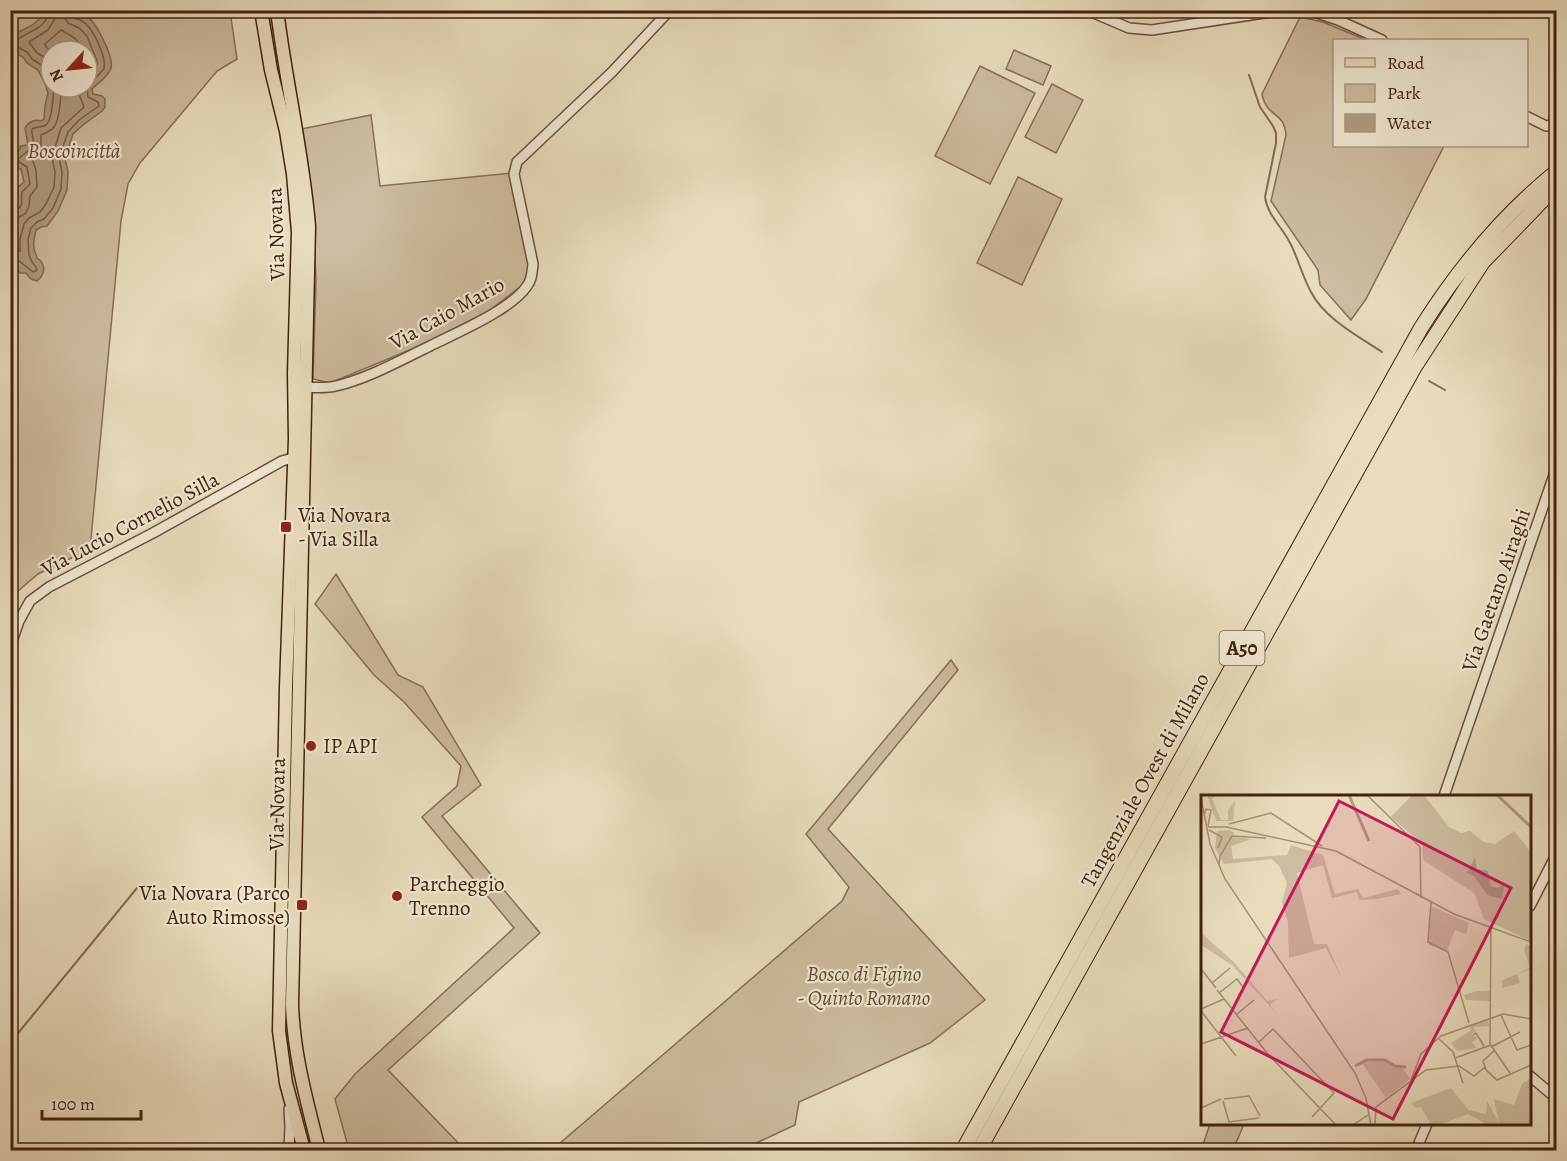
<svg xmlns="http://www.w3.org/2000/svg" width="1567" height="1161" font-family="Alegreya,serif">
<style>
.green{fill:#cdbc9f;stroke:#886e57;stroke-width:1.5;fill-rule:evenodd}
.water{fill:#b09c82;stroke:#846b54;stroke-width:1.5;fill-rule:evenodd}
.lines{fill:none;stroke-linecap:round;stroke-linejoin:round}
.shore{stroke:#795e48;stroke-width:1.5}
.stream{stroke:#846b54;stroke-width:2}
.minor-casing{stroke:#6c503a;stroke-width:12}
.major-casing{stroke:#42210f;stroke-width:15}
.highway-casing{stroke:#42210f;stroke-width:16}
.minor{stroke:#f1e8d4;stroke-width:9}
.major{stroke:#e9dcbd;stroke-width:12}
.highway{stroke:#e9dcbd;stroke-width:14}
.poi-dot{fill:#8f2418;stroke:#f1e8d4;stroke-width:2}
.labels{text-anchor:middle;stroke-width:4.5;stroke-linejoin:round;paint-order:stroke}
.shield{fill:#f1e8d4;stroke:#765d4a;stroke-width:1.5}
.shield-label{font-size:20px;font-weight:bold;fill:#42210f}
.park-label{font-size:21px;font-style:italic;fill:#654833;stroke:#f1e8d4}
.street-label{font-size:21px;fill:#42210f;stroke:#f1e8d4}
.poi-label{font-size:21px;fill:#42210f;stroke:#f1e8d4;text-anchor:start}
.inset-river{fill:none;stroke:#b09c82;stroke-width:3}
.inset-road{fill:none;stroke:#a69177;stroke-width:1.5}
.view{fill:#c2185b;fill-opacity:0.15;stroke:#c2185b;stroke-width:3}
.inset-edge{fill:none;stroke:#42210f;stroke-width:3}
</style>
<rect width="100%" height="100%" fill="#e9dcbd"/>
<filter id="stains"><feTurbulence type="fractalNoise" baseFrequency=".00333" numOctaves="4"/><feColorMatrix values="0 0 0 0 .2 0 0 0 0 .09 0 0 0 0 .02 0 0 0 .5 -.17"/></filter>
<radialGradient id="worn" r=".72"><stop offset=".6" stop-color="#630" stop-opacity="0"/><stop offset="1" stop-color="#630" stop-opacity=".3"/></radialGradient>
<!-- green -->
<g class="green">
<path d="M10,11h220l7,48 -20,12 -77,92 -12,21 -7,37 -31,328 -52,25 -27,23zM51,51h36v36h-36z"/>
<path d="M1300,17l23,5 43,18h-32v106h110l-78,153 -15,21 -31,-35 -2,-15 -47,-69 15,-66c-2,-25 -19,-16 -24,-41z"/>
<polygon points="1014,50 1051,66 1043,85 1006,69"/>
<polygon points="980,66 1035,93 990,184 935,156"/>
<polygon points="1052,84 1083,100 1056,153 1025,137"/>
<polygon points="371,115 380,186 512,173 530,268 528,281 487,312 424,344 330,383 313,379 316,280 313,214 301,129"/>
<polygon points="1018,177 1062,199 1022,285 977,263"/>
<polygon points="336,574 398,675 423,687 481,785 442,816 540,933 388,1070 465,1150 349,1150 335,1099 355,1074 514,928 422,817 457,786 461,766 404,702 374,675 315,604"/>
<polygon points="951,660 958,670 828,829 985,1000 930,1043 799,1102 795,1125 752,1145 746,1150 552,1150 842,901 849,887 806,834"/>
<polygon points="1210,1124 1244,1124 1233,1150 1201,1150"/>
</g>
<!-- water -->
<path class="water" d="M48,11c8,-1 31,0 37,4 11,6 29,42 26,53 -2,8 -13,15 -19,21l1,5 9,2 3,3v8l-3,4 -19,14 -10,9 -8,25 3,12 -1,19 -9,21 -11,15 -6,1 -5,3c-2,8 -4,17 0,25 3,9 1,0 6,8 4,7 0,14 -5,18l-6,-2 -5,-6h-6l-4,-7 -5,1v-67l3,5 2,-3 -2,-5 -3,1v-4h4l1,-5 8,-7 -3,-13 -5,-1 -5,2v-20l7,1 2,-2v-3l8,-1 -3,-17c3,-6 10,-9 16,-7l3,-2 1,-13 3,-13 -2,-7 -8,-16 -11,-7 -4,-6 -12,-6 -1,-13c10,-9 21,-10 27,-17 5,-4 5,-8 11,-10zM51,51h36v36h-36z"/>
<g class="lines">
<!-- shore -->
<g class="shore">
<path d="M49,10c-3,22 -24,20 -35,33l1,3 12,6 5,7 11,7 8,16"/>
<polyline points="62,10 61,12 68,23 79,28 87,36 97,61 97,65 87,75"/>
<path d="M70,10l3,8c3,1 6,1 9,3 11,6 25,37 22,48l-17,18"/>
<path d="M51,51l-5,-4 -1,-3 16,-14c12,7 16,7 22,21"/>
<polyline points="51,66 44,57 37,53 29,42 48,30 59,12 57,10"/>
<path d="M10,210h6c9,-4 4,-10 6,-18l8,-8 -3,-17 -8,-5 -1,-3 15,-12c2,-6 -2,-12 -1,-18 5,-3 9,-1 14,-4 6,-4 8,-31 7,-38"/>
<path d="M10,218l9,-1 7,-4 3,-7 1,-10 7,-9 -1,-17 -4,-11 9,-10v-14c5,-2 10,-4 13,-8 5,-6 8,-32 6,-40"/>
<polyline points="10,253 20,251 20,239 24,224 29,218 40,212 46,204 54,187 55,172 52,157 61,128 84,107 80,97 79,87"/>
<polyline points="10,261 19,261 33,272 37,270 36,267 32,262 29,255 28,240 31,228 37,222 44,219 53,208 61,189 62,172 59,158 68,132 79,120 99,106 98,102 88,97 87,87"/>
</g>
<!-- stream -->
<g class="stream">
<path d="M1249,75l11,32 13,19 3,7v10l-11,54c2,17 16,29 24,44 9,16 13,35 22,51 13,26 47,44 71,60"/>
<polyline points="1429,381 1445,390"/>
<polyline points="10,1043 137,888"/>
</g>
<defs>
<g id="minor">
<polyline points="1087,10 1129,28 1152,30 1284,10"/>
<polyline points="1308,10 1338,20 1382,40"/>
<polyline points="1526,116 1546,126 1556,124"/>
<path d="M299,387c12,0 26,2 37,-1 33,-8 63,-25 94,-40 26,-13 81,-36 97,-60 5,-6 5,-14 6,-22l-19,-90 3,-12 95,-90 58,-62"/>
<polyline points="10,647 19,621 30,601 49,587 153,533 282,461 300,456"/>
<polyline points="1444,796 1556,469"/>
<polyline points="1530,906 1556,855"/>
<polyline points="1530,1076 1556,1098"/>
<polyline points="289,1109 290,1126 289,1150"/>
<polyline points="1416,1150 1427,1124"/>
</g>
<g id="major">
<polyline points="261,10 271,70 286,131 293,174 298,232 294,373 295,439 286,687 279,1031 286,1083 304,1150"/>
<path d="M277,10c9,73 26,144 32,216l-17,779c2,52 15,96 27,145"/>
</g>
<g id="highway">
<path d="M963,1150l458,-822c37,-59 82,-113 135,-156"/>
<polyline points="979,1150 1414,368 1483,262 1543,200 1556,189"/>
</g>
</defs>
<!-- minor casing -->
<use href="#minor" class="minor-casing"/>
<!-- major casing -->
<use href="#major" class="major-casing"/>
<!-- highway casing -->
<use href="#highway" class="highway-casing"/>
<!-- minor -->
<use href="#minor" class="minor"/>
<!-- major -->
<use href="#major" class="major"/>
<!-- highway -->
<use href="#highway" class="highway"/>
</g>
<!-- markers -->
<g class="poi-dot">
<rect x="280" y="521" width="12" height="12" rx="3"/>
<circle cx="311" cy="746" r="6"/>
<circle cx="397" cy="896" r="6"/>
<rect x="296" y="899" width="12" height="12" rx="3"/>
</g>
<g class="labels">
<!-- shield labels -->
<rect class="shield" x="1219.5" y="631" width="45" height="34" rx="4.5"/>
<g class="shield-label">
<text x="1242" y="655">A50</text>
</g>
<!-- park labels -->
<g class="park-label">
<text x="74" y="158">Boscoincittà</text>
<text x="864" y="981">Bosco di Figino<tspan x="864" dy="24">- Quinto Romano</tspan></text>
</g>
<!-- street labels -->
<g class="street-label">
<text transform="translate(276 234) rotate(-92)" y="7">Via Novara</text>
<text transform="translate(447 313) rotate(-29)" y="7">Via Caio Mario</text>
<text transform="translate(130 524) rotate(-28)" y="7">Via Lucio Cornelio Silla</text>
<text transform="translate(1496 590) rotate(-71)" y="7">Via Gaetano Airaghi</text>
<text transform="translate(1145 780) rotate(-61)" y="7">Tangenziale Ovest di Milano</text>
<text transform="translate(277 804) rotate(-89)" y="7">Via Novara</text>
</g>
<!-- poi labels -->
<g class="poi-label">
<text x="298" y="522">Via Novara<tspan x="298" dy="24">- Via Silla</tspan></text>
<text x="323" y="753">IP API</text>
<text x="409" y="891">Parcheggio<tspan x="409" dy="24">Trenno</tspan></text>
<text x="290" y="900" text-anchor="end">Via Novara (Parco<tspan x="290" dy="24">Auto Rimosse)</tspan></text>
</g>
</g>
<!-- overview -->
<g transform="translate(1201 795)">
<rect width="330" height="330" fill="#e9dcbd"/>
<path d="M6,0h10l-5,4 9,21h7v-10l7,-9 -2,20h-17zM211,0h12l25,32 12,6 9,-2 14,11 11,2 19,-13 17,21v89l-47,-22 -10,-26 -51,-33 -1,-16 -31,-27zM28,35l6,3 -4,4 21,2 -21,7 2,13 54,-4 4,-10 32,10 12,39 23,-5 5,9 35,-9 3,5 -24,5 -18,1 -2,-8 -25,6 -9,-33 -26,8 17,71h13l15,35 -16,-31 -37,10 -1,-35 -6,-21 5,-19 -8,-17 -7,-7 -48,5 -9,-16 2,-17zM230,111l38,17 -3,11 -11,-4 -8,21 -18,-6zM0,138l33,29 33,39 10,-2 -7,6 7,9 -45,-49 -31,-20zM325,149l5,2v23l-14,5 3,9 -18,5v-7l-10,4 38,-17 -6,-18zM276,196h13v10l-24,-1 -2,-5zM287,225l1,6 -16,1 3,4 -5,3 7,4 -6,4 4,6 -19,3 -6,-8 21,-13 -3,-5zM184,266l9,7 8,-1 8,12 -24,19 -24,-35zM330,283v47h-43l-20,-11 -29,11h-12l3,-2 -9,-16 -5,1 -5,-5 40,-15 17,22 18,4 1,-13 12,22 -5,-24 20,6 8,-21z" fill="#cdbc9f"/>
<path d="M274,62l2,12 11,2 2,15 7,2 7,-3 -2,14 -15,-4 -13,-19 -7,-3z" fill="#b09c82"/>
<path class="inset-river" d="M148,0l20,46M296,0l34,32M154,271l12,-6h18l10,6 11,1"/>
<path class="inset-road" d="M166,0l53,52 1,51M0,3l9,46 15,35 130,194 11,25 5,27M3,21l2,-7 5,1 -3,16M28,29l42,-11 51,33M7,32h20M25,32l110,24 118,63 77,28M8,35l13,7 -4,11M18,70l1,-9 12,-20 34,2M230,107l-3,40 20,10 21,71M290,134l-1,115 20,29M0,174l15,19M11,188l18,-15M16,195l50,63 69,72M18,198l18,-14 6,8M0,214l23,-10M0,216l35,45M36,219l17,-14M300,220l16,35 14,-5M272,240l3,-2 8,13M238,244l14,13 10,31M58,247l14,-13 61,64 -22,24M0,249l47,-16M290,252l29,-15M293,256l-11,10 3,9 11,10 34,-15M254,263l36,-13M210,285l10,-26 20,-18 62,-22 28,5M23,304l25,-3 11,20M22,306l6,21 30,-4M0,313l20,-9M152,330l15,-10M174,330l1,-18 50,-37 33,-4 15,10 11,-9"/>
<path class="view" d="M138,6l172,87 -118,231 -172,-87z"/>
<rect width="330" height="330" class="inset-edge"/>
</g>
<!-- margin -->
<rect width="1567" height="1161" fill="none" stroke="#e9dcbd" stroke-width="36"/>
<rect x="12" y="12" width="1543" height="1137" fill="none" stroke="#42210f" stroke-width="3"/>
<rect x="18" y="18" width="1531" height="1125" fill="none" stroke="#42210f" stroke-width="1.5"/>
<!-- legend -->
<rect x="1333" y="39" width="195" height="108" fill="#f1e8d4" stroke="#ab9885" stroke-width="1.5"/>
<rect x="1345" y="58" width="30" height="9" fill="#e9dcbd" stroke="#ab9885" stroke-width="1.5"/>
<text x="1387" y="69" font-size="18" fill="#42210f">Road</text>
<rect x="1345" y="84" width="30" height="18" fill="#cdbc9f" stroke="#ab9885" stroke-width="1.5"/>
<text x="1387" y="99" font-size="18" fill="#42210f">Park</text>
<rect x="1345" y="114" width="30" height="18" fill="#b09c82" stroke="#ab9885" stroke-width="1.5"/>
<text x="1387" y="129" font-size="18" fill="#42210f">Water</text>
<!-- north arrow -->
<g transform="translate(69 69) rotate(243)"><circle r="28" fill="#f1e8d4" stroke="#ab9885" stroke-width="1.5"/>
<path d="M0-4.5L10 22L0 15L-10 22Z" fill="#8f2418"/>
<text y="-9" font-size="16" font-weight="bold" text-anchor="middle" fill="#42210f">N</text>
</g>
<!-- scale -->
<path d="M42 1110v9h99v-9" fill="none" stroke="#42210f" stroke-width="3"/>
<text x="51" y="1110" font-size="18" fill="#42210f" stroke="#f1e8d4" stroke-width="4.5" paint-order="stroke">100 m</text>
<rect width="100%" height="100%" filter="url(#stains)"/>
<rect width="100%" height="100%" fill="url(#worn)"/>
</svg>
